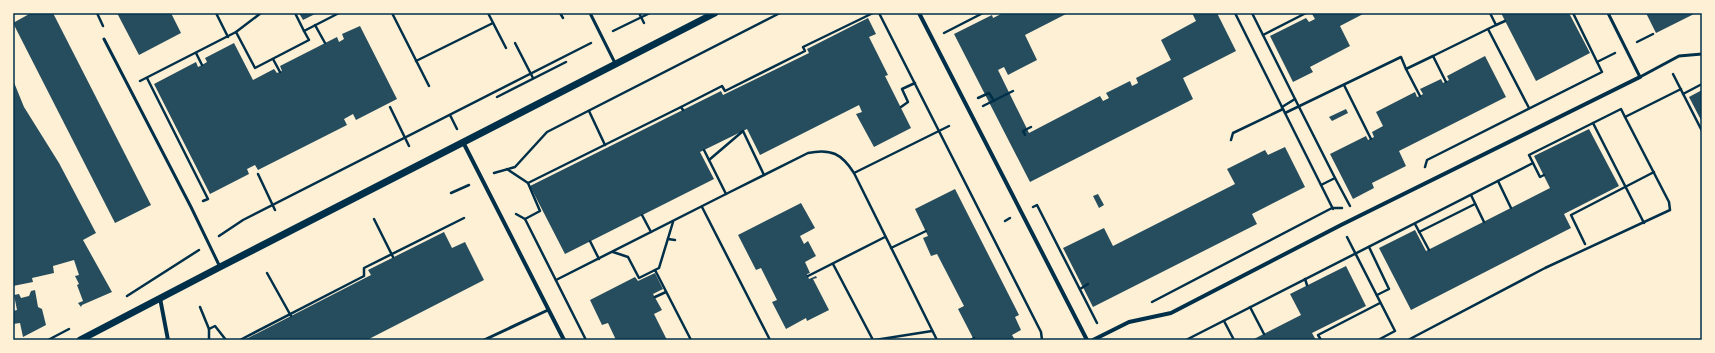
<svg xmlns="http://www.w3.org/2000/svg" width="1715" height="353" font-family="'Alegreya Sans',sans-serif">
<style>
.building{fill:#264d5e}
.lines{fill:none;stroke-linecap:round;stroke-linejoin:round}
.path{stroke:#003049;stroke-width:2.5}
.service{stroke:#003049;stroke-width:3}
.minor{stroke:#003049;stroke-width:4}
.tertiary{stroke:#003049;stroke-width:7}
.neatline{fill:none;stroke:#003049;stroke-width:1.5}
</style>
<rect width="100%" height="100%" fill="#fdf0d5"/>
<!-- building -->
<g class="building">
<polygon points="31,13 53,13 151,205 115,223 13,23"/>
<polygon points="117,13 171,13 181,33 139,55"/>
<polygon points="299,13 317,13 303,20"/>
<polygon points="1003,13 1068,13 1025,35 1037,60 1008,75 1004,67 998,70 1029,133 1100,96 1103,101 1109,98 1106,93 1130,81 1132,86 1138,83 1136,78 1171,60 1161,40 1196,21 1192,13 1217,13 1236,51 1183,78 1193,99 1030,182 954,34 992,15 993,18"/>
<polygon points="1315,13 1365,13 1340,26 1350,46 1310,67 1313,72 1293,82 1270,36 1306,18 1309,22 1315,19 1312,14"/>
<polygon points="1501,13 1569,13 1590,53 1536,81"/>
<polygon points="1646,13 1696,13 1656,33"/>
<polygon points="868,18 876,34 869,37 888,75 885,76 911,128 874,147 856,114 862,112 859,105 760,155 747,129 700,152 714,179 565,254 530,186 721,91 723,95 809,53 807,49"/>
<polygon points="360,26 397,99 356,120 353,114 344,119 347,125 258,170 255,165 247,169 249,174 210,194 154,84 196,62 198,67 202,65 207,62 205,58 234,43 253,80 274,69 277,73 282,71 280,66 337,37 339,42 344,39 342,34"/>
<polygon points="1485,56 1506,97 1399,151 1406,166 1372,183 1374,188 1353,199 1330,154 1366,136 1368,140 1374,137 1372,132 1383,126 1376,112 1415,92 1417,97 1420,96 1423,94 1420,89 1441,79 1443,83 1449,80 1447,76"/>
<polygon points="13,80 24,107 59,163 96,233 83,240 112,292 82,305 81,307 78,303 83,301 77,285 79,284 75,276 79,275 74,260 53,266 54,273 32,278 33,282 13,286"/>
<polygon points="1702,90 1702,122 1689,97"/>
<polygon points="1346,109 1348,113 1332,121 1329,117"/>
<polygon points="1589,129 1619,186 1564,214 1571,228 1411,310 1379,248 1415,230 1426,251 1550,188 1534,156"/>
<polygon points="1285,147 1305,187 1252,214 1257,224 1093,307 1063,248 1104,228 1113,246 1235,184 1227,169 1265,150 1268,155"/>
<polygon points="955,189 1019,315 1015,317 1021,330 1012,335 1015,340 974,340 958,309 964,306 937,254 931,256 923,238 928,236 915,209"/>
<polygon points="1098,194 1104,205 1099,208 1093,196"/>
<polygon points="801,203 815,228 800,236 804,244 808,241 816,256 805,262 810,273 807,274 809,279 816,276 817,278 813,279 829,310 807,321 806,318 786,329 772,302 777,300 761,268 756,270 738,235"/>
<polygon points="444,232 452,248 465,242 484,280 367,340 244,340 371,275 368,270"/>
<polygon points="1346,266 1366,306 1312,333 1316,340 1252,340 1301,315 1290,294"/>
<polygon points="655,273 663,289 653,294 662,310 654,314 667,340 616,340 608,323 602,325 590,300 635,277 638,281"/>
<polygon points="35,290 38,307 42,309 46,325 23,337 20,323 13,324 13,311 17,310 14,295 19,294 21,298 29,296 31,291"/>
</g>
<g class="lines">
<!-- path -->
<g class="path">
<polyline points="97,13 103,26"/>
<polyline points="216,13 228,37"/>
<polyline points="295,13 304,31"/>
<polyline points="392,13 429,86"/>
<polyline points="488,13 506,48"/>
<polyline points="560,13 563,18"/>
<polyline points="639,13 644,23"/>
<polyline points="879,13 1041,332 1042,340"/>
<polyline points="1235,13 1333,209"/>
<polyline points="1252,13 1295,99 1282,107"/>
<polyline points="315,25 325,43"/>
<polyline points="1496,25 1505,21"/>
<polyline points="1488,29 1529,108"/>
<polyline points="613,31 650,13"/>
<polyline points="236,32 261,13"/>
<polyline points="944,33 983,13"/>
<polyline points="1263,35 1306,13"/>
<polyline points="1637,42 1653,34"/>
<polyline points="515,43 533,78"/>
<polyline points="196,53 202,65"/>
<polyline points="273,59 280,72"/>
<polyline points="416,61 493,23"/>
<polyline points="1597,62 1615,53"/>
<polyline points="1673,74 1702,131"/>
<polyline points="147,78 208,199 203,201"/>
<polyline points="140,81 236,32 255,68 309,40 304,31 339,13"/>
<polyline points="1446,82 1433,56 1496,25 1490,13"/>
<polyline points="1344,85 1371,139"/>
<polyline points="1683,94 1702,84"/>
<polyline points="1420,96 1406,69 1433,56"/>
<polyline points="497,97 566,62"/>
<polyline points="978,98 989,93 994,101"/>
<polyline points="1295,99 1335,178 1321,185"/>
<polyline points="983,106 1013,91"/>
<polyline points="390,107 409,146"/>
<polyline points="681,107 722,86 725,91 805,51 803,47 873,13"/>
<polyline points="901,107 908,102 902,89 915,83"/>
<polyline points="589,111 605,145"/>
<polyline points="1285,113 1401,57 1406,69"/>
<polyline points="450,115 457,129"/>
<polyline points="1593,123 1644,223"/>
<polyline points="743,131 764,175"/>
<polyline points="1025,135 1023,131 1031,127"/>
<polyline points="1231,140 1233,133 1283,109"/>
<polyline points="709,160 743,131"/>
<polyline points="1533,163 1540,177 1544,175"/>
<polyline points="1425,167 1427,160 1602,72 1573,13"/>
<polyline points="507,169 528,183 540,211 525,219"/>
<polyline points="494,173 515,167 547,132 780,13"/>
<polyline points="854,173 949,126"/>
<polyline points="258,174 275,210"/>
<polyline points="1335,178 1350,206"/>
<polyline points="1498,181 1511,208"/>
<polyline points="528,183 681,107 683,110"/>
<polyline points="451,193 469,185"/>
<path d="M726,194l82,-41c23,-5 34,1 46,20l83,167"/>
<polyline points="1471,195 1484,222"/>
<polyline points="702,207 770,340"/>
<polyline points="1033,207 1037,205 1097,323"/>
<polyline points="516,214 525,219 586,340"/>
<polyline points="642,215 651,232"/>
<polyline points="374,219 393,257"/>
<polyline points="1005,221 1010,218"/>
<polyline points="1415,224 1429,250"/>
<polyline points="1419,232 1475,204"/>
<polyline points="219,236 243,220 591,43"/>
<polyline points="1347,237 1395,331 1378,340"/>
<polyline points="668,239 675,240"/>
<polyline points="590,241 599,259"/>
<polyline points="1585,244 1571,215 1654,172"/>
<polyline points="1369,247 1389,289 1377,295"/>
<polyline points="891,248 926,231"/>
<polyline points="613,252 628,257 639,278 655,270 691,340"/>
<polyline points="833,264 873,340"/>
<polyline points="655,270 659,268 673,222"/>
<polyline points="267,273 291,316"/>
<polyline points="808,276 885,237"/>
<polyline points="1305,279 1307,285"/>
<polyline points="556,280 726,194 704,150"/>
<polyline points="1080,289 1088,284"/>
<polyline points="127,296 199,250"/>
<polyline points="655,297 666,292"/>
<polyline points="1152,302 1332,208 1342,208"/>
<polyline points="200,307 209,329 215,326 226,340"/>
<polyline points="1250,307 1264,334"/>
<polyline points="1224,321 1234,340"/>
<polyline points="209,329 209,340"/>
<polyline points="48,340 69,329"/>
<polyline points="240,340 364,276 364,268 464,218"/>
<polyline points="875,340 932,331"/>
<polyline points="971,340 974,338"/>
<polyline points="1186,340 1533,163 1529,155 1621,109 1625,117"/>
<polyline points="1321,340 1318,335 1380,303"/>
<polyline points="1408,340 1545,268 1670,210 1669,202 1625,117 1681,89"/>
</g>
<!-- service -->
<g class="service">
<polyline points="590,13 615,63"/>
<polyline points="1608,13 1640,77 1679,56 1702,54"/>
<polyline points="104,39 191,207 220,267"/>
<polyline points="484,340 548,310"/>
</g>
<!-- minor -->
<g class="minor">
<polyline points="919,13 1087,340"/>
<polyline points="463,142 564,340"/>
<polyline points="160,298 168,340"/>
<polyline points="1093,340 1129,322 1171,313 1341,225 1640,77"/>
</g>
<!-- tertiary -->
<polyline class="tertiary" points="80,340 220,267 715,13"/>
</g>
<!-- border -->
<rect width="1715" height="353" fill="none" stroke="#fdf0d5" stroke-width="28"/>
<rect x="14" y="14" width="1687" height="325" class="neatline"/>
</svg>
